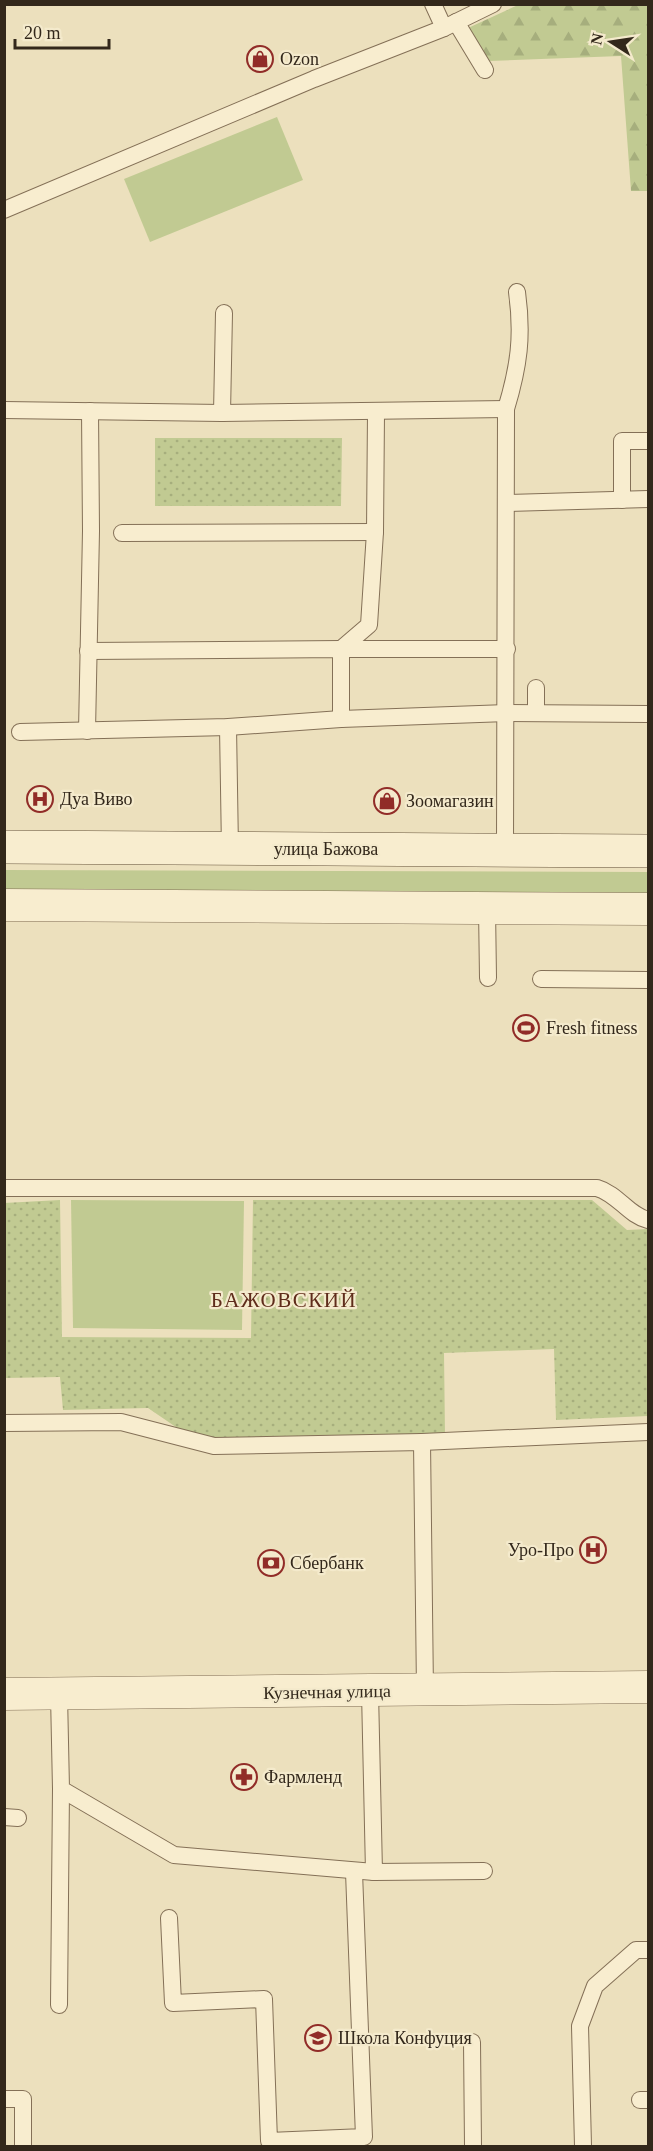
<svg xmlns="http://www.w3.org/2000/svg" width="653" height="2151" font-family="'Times New Roman',serif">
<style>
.green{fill:#c1ca92}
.forest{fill:url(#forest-firs)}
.park{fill:url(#park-dots)}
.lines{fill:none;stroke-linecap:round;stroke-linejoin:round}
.lane-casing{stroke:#847057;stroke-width:18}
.street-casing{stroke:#847057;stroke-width:33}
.secondary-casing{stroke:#65523a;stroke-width:34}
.lane{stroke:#f8edcf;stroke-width:16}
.street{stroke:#f8edcf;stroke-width:32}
.secondary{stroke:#f8edcf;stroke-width:33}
.labels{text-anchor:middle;stroke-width:4.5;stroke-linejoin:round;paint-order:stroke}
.poi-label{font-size:18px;fill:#33281b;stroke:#f4eacc;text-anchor:start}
.street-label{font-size:18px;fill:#33281b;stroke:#f4eacc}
.quarter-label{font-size:21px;letter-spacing:1.5px;fill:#5f2c1b;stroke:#f4eacc}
</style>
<defs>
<pattern id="forest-firs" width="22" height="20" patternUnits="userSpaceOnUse" patternTransform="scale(1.5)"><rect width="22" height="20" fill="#c1ca92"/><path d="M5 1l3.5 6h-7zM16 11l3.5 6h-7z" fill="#a6ae7d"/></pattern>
<pattern id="park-dots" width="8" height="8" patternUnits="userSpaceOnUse" patternTransform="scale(1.5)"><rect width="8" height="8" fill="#c1ca92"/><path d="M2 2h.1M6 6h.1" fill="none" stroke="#a6ae7d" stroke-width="1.8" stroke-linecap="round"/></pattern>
</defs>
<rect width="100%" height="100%" fill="#ece0bd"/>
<!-- green -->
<g class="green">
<polygon points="277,117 303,180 150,242 124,179"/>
<polygon points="4,870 648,872 648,895 5,891"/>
<polygon points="71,1200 244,1201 242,1330 73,1328"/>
</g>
<!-- forest -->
<polygon class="forest" points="518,5 648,5 648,191 631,191 621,56 489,61 468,28"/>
<!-- park -->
<g class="park">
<polygon points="155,438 342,438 341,506 155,506"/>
<polygon points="60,1200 62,1337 251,1338 253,1200 592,1200 627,1230 648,1229 648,1416 556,1420 554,1349 444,1353 445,1435 192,1438 148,1408 63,1410 60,1377 5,1378 4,1203"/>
</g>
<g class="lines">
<defs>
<g id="lane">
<polyline points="433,4 444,28"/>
<polyline points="456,22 485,70"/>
<polyline points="4,210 314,79 444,28 493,4"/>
<polyline points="4,410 222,413 506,409"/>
<polyline points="222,413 224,313"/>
<polyline points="376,413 375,532 369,625 341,649 507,649"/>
<polyline points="622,500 622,441 648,441"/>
<polyline points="506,503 648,499"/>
<polyline points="122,533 375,532"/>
<polyline points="88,651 341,649 341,719"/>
<polyline points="536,713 536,688"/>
<polyline points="228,727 230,849"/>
<polyline points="87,731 91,531 90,411"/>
<polyline points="20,732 228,727 341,719 507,713 648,714"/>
<path d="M505,849l1,-440c13,-43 17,-73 11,-117"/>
<polyline points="487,908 488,978"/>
<polyline points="541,979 648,980"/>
<path d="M4,1188h593c21,6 31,27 51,32"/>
<polyline points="4,1423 121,1422 214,1446 422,1442 425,1691"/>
<polyline points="422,1442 648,1432"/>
<polyline points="370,1692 374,1872 484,1871"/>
<polyline points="59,1695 61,1789 174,1855 374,1872"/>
<polyline points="4,1817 18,1818"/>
<polyline points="169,1918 173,2003 264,1999 269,2141 364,2137 354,1872"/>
<polyline points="59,2005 61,1789"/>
<polyline points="472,2042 473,2146"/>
<polyline points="4,2099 23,2099 23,2146"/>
<polyline points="640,2100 648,2100"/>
<polyline points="583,2146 580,2026 595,1986 636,1950 648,1950"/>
</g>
<g id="street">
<polyline points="4,905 648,909"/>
<polyline points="4,1694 648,1687"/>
</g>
<polyline id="secondary" points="4,847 648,851"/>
</defs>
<!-- lane casing -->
<use href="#lane" class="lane-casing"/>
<!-- street casing -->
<use href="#street" class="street-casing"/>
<!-- secondary casing -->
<use href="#secondary" class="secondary-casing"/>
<!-- lane -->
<use href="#lane" class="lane"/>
<!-- street -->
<use href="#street" class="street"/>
<!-- secondary -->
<use href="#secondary" class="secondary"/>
</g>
<!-- icons -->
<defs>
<symbol id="shop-ring" viewBox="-11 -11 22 22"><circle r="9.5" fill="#f4eacc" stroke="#912c28" stroke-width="1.5"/><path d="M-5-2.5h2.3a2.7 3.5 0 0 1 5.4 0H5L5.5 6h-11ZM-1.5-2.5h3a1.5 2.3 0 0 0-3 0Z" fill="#912c28"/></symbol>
<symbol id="hospital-ring" viewBox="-11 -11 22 22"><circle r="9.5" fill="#f4eacc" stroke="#912c28" stroke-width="1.5"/><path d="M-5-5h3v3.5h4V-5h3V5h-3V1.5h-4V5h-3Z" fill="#912c28"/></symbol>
<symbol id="stadium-ring" viewBox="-11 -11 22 22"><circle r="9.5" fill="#f4eacc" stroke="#912c28" stroke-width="1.5"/><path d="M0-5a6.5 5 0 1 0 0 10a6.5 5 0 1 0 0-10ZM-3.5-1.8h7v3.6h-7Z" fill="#912c28"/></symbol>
<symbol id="bank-ring" viewBox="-11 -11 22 22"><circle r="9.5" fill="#f4eacc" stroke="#912c28" stroke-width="1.5"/><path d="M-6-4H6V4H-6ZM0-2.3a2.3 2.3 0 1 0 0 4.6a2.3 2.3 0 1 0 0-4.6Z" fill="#912c28"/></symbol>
<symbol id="pharmacy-ring" viewBox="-11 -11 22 22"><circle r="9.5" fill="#f4eacc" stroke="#912c28" stroke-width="1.5"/><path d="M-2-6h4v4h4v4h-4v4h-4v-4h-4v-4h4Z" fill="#912c28"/></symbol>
<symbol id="university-ring" viewBox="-11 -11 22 22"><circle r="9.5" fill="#f4eacc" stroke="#912c28" stroke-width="1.5"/><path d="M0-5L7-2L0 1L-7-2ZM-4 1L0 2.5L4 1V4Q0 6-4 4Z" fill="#912c28"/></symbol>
</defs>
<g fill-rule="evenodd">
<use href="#shop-ring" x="245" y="44" width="30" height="30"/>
<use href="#hospital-ring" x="25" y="784" width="30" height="30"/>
<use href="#shop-ring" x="372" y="786" width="30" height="30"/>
<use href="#stadium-ring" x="511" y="1013" width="30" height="30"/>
<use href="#hospital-ring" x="578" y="1535" width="30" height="30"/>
<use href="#bank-ring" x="256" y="1548" width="30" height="30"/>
<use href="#pharmacy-ring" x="229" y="1762" width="30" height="30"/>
<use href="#university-ring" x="303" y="2023" width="30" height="30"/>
</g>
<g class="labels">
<!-- poi labels -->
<g class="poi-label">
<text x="280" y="65">Ozon</text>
<text x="60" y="805">Дуа Виво</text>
<text x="406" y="807">Зоомагазин</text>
<text x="546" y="1034">Fresh fitness</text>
<text x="574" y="1556" text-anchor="end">Уро-Про</text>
<text x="290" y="1569">Сбербанк</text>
<text x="264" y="1783">Фармленд</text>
<text x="338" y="2044">Школа Конфуция</text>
</g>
<!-- street labels -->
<g class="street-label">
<text x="326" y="855">улица Бажова</text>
<text transform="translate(327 1692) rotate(-1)" y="6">Кузнечная улица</text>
</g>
<!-- quarter labels -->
<g class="quarter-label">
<text x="284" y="1307">БАЖОВСКИЙ</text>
</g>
</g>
<!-- border -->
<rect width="653" height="2151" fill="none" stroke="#33281b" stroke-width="12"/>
<!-- north arrow -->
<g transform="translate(611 42) rotate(282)" stroke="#f4eacc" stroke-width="4.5" paint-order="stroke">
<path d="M0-4.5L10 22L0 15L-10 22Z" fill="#33281b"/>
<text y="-9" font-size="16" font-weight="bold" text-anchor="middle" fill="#33281b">N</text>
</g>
<!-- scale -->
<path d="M15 39v9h94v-9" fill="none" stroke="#33281b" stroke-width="3"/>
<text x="24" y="39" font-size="18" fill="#33281b" stroke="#f4eacc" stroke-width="4.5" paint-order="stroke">20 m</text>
</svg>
